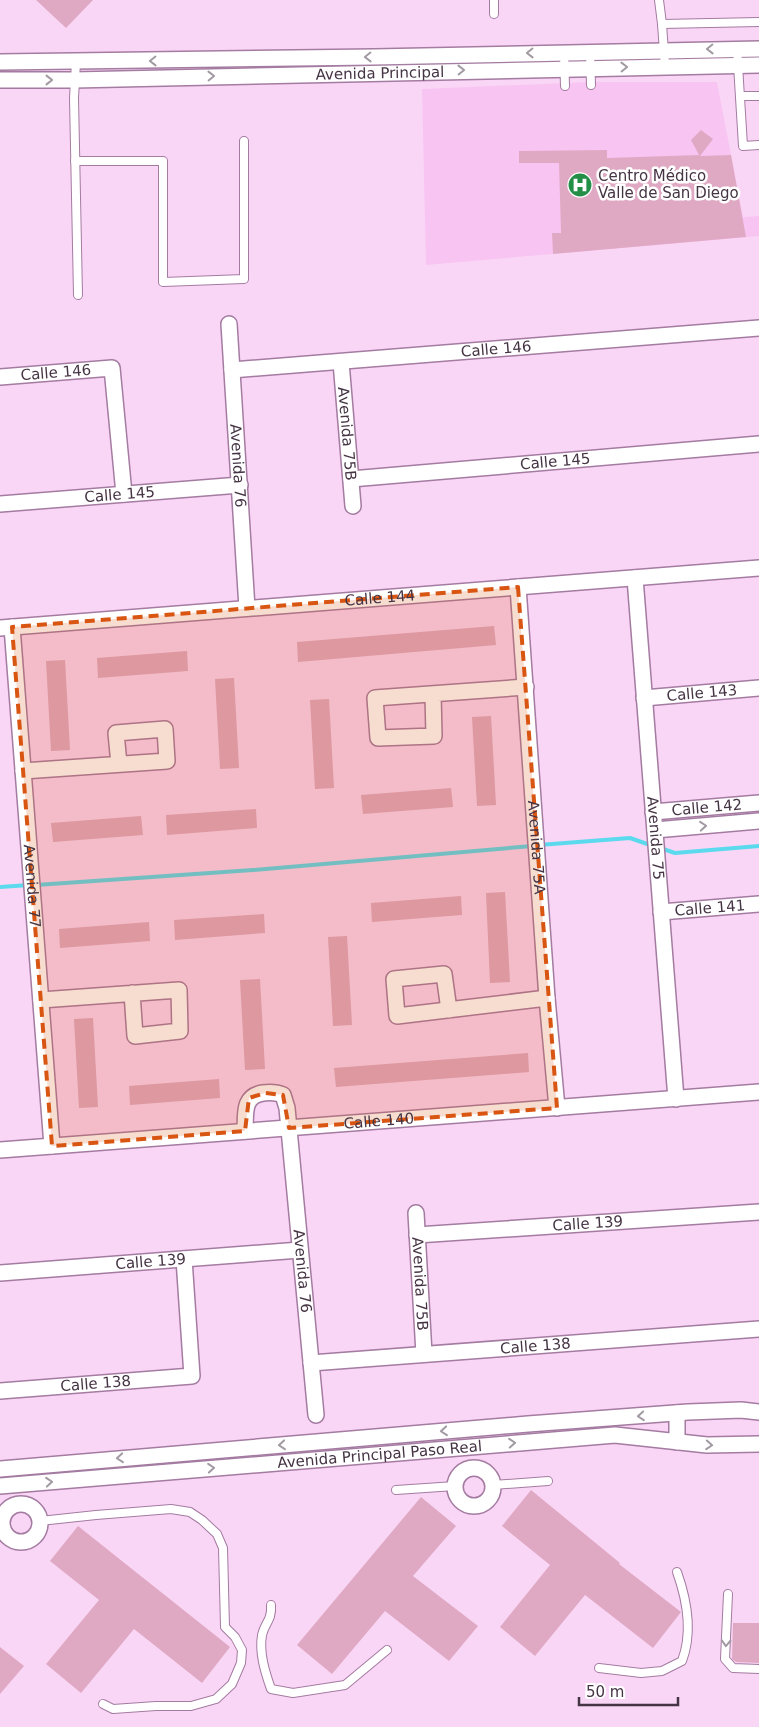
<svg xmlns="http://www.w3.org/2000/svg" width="759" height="1727" font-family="'DejaVu Sans',sans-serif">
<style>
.built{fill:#f8c5f3}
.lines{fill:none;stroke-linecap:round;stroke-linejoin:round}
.stream{stroke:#5bd9ed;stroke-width:4}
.building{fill:#e0a9c3}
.lane-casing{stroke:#a47ba1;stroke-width:10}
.street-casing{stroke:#a47ba1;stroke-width:18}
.lane{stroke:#fff;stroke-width:8}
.street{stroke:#fff;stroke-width:15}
.oneway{stroke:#a29aa2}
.marked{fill:#d85512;fill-opacity:0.2;stroke:#d85512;stroke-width:4;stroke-dasharray:10 6;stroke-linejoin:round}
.labels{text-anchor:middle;stroke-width:5;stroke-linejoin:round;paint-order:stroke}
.street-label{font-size:15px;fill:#453444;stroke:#fff}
.poi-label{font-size:15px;fill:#453444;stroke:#fff;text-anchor:start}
</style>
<rect width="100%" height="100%" fill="#fad6f6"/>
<!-- built -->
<polygon class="built" points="590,82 717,82 743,217 759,216 759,236 426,265 422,89"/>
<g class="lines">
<!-- stream -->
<g class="stream">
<polyline points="539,845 630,838 653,846"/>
<polyline points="660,848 675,853 759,846"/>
<polyline points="36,885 253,870 532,846"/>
<polyline points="0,887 29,885"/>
</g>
</g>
<!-- building -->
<g class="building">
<polygon points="36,0 93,0 66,28"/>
<polygon points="701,130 713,139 700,156 731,155 746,237 553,254 552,233 561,233 559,163 519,163 519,151 607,150 607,158 699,155 691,140"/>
<polygon points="494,626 496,645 298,662 297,642"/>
<polygon points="187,651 188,671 98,678 97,658"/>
<polygon points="65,660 70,750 51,751 46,661"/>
<polygon points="234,678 239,768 220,769 215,679"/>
<polygon points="329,699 334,788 315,789 310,700"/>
<polygon points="491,716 496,805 477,806 472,717"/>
<polygon points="451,788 453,807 363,814 361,795"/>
<polygon points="256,809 257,828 167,835 166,815"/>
<polygon points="141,816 143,835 53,842 51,823"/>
<polygon points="505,892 510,982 490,983 486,893"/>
<polygon points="461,896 462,915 372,922 371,903"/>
<polygon points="264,914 265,933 175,940 174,920"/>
<polygon points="149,922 150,941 60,948 59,929"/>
<polygon points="347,936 352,1025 333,1026 328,937"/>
<polygon points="260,979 265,1069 245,1070 240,980"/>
<polygon points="93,1018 98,1107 79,1108 74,1019"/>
<polygon points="528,1053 529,1072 336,1087 334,1068"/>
<polygon points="219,1079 220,1098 130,1105 129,1086"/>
<polygon points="531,1490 620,1563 619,1564 681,1612 653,1648 585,1595 535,1656 500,1627 550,1565 502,1526"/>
<polygon points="421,1497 456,1526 413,1576 478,1626 449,1661 385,1611 332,1674 297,1645"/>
<polygon points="78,1526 230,1647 202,1683 134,1629 81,1693 46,1664 99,1600 50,1561"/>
<polygon points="733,1623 759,1623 759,1663 736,1662 732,1659"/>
<polygon points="0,1647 24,1666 0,1694"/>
</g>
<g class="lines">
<defs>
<g id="lane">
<polyline points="494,0 494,14"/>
<polyline points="659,0 662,24 759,22"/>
<polyline points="662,24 665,66"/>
<polyline points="737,49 743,146 759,145"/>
<polyline points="590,52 591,85"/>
<polyline points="564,53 565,86"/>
<polyline points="76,62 74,98 78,295"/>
<polyline points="740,96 759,96"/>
<polyline points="75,161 163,161 163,282 244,279 244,141"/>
<polyline points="493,1485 548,1481"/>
<polyline points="396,1490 455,1486"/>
<polyline points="40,1521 96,1515 171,1509 190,1512 202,1520 217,1534 223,1548 225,1627 235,1637 242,1650 241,1663 232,1684 216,1699 191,1706 156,1706 113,1709 103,1704"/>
<polyline points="0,1522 2,1522"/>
<polyline points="728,1594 725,1659 733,1668 759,1669"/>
<path d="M271,1605c1,16 -6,17 -9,30 -3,18 3,37 9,54l22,4 52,-8 42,-35"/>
<path d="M599,1668l42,5 21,-2 20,-10c11,-29 5,-61 -5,-89"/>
</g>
<g id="street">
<polyline points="0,62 374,57 759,49"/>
<path id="s1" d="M0,80h74l685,-15"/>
<path id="s2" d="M229,324l18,284"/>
<path id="s3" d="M341,362l12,144"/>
<path id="s4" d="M232,370l527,-42"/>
<path id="s5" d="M0,377l112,-9 12,126"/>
<path id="s6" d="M351,479l408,-35"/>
<path id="s7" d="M0,504l240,-19"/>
<path id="s8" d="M635,578l41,521"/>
<path id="s9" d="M518,587l29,411 10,110"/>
<path id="s10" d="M12,627l40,519"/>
<path id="s11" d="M0,628l759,-60"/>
<path d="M433,694l1,42 -56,2 -3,-40c50,-4 100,-7 151,-11"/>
<path id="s12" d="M644,698l115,-10"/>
<polyline points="23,771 167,761 165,729 116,733 119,764"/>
<path id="s13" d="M653,812l106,-9"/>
<polyline points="655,830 759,821"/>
<path id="s14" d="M661,912l98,-8"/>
<polyline points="41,1000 179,990 180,1031 135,1036 132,993"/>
<polyline points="449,1010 444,974 394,979 397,1016 547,998"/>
<path id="s15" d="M245,1131c1,-16 -3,-35 18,-38 7,-1 13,-1 20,2l4,13 29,307"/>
<path id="s16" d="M0,1150l759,-58"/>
<path id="s17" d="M416,1213l8,141"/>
<path id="s18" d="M417,1235l342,-23"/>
<path id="s19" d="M0,1273l300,-23"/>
<path id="s20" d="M311,1363l448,-34"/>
<path id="s21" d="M0,1391l192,-15 -8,-117"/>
<polyline points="677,1442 677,1413"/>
<circle cx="474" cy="1487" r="19"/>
<polyline points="0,1469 528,1424 688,1412 741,1410 759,1412"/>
<path id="s22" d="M0,1486l615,-51 92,10 52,-1"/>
<circle cx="21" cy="1523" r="19"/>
</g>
</defs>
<!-- lane casing -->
<use href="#lane" class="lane-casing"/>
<!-- street casing -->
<use href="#street" class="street-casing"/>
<!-- lane -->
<use href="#lane" class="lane"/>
<!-- street -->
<use href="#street" class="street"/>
</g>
<!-- one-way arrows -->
<defs><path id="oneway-chevron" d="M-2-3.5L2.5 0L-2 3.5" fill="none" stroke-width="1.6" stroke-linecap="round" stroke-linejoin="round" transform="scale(1.25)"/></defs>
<g class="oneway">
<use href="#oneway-chevron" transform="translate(710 49) rotate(179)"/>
<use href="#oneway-chevron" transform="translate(530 53) rotate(179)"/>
<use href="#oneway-chevron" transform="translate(368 57) rotate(179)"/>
<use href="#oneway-chevron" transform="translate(153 61) rotate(179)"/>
<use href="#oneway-chevron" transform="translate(624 67) rotate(-1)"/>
<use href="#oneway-chevron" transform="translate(461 70) rotate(-1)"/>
<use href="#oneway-chevron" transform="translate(211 76) rotate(-1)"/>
<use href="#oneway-chevron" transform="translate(49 80)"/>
<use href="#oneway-chevron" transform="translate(703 826) rotate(-5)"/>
<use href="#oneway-chevron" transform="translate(641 1416) rotate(176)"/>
<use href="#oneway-chevron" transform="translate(444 1431) rotate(175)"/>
<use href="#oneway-chevron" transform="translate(512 1443) rotate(-4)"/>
<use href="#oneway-chevron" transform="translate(282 1445) rotate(175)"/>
<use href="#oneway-chevron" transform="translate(709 1445) rotate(4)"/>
<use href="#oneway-chevron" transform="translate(120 1458) rotate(175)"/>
<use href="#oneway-chevron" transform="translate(211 1468) rotate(-5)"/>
<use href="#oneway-chevron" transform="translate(49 1482) rotate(-5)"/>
<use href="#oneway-chevron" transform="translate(726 1643) rotate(93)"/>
</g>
<!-- marked area -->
<path class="marked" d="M518,587l39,521 -268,20 -6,-33 -18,-2 -16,5 -4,33 -193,15 -40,-519z"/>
<!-- icons -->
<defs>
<symbol id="hospital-disc" viewBox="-11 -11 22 22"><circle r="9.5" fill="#238e46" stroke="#fff"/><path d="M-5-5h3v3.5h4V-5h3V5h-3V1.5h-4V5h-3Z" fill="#fff"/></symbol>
</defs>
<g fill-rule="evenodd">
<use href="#hospital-disc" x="566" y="171" width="28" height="28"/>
</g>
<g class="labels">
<!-- street labels -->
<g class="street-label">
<text dy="5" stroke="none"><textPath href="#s1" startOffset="380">Avenida Principal</textPath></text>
<text dy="5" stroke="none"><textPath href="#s4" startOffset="265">Calle 146</textPath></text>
<text dy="5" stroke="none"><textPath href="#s5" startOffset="56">Calle 146</textPath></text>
<text dy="5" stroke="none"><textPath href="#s3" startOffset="72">Avenida 75B</textPath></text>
<text dy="5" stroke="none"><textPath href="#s6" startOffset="205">Calle 145</textPath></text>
<text dy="5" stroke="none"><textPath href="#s2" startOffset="142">Avenida 76</textPath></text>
<text dy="5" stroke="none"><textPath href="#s7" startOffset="120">Calle 145</textPath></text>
<text dy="5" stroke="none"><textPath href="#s11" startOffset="381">Calle 144</textPath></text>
<text dy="5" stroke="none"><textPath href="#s12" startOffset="58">Calle 143</textPath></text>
<text dy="5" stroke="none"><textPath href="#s13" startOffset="54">Calle 142</textPath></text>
<text dy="5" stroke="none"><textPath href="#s8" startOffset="261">Avenida 75</textPath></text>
<text dy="5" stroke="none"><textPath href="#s9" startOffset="261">Avenida 75A</textPath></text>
<text dy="5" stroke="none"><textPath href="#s10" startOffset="260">Avenida 77</textPath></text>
<text dy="5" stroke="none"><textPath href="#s14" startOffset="49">Calle 141</textPath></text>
<text dy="5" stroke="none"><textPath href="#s16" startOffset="380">Calle 140</textPath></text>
<text dy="5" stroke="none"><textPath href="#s18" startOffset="171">Calle 139</textPath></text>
<text dy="5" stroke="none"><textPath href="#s19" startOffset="151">Calle 139</textPath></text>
<text dy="5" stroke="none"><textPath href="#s15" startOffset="245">Avenida 76</textPath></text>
<text dy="5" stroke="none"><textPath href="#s17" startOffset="71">Avenida 75B</textPath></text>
<text dy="5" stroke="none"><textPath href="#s20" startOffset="225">Calle 138</textPath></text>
<text dy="5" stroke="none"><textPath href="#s21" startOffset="96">Calle 138</textPath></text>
<text dy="5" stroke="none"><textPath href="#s22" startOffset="381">Avenida Principal Paso Real</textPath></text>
</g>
<!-- poi labels -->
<g class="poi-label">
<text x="598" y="181">Centro Médico<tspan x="598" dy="17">Valle de San Diego</tspan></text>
</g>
</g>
<!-- scale -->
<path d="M579 1697v8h99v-8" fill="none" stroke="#453444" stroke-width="2.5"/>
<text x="586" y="1697" font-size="15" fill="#453444" stroke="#ffffff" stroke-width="4" paint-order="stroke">50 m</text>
</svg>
